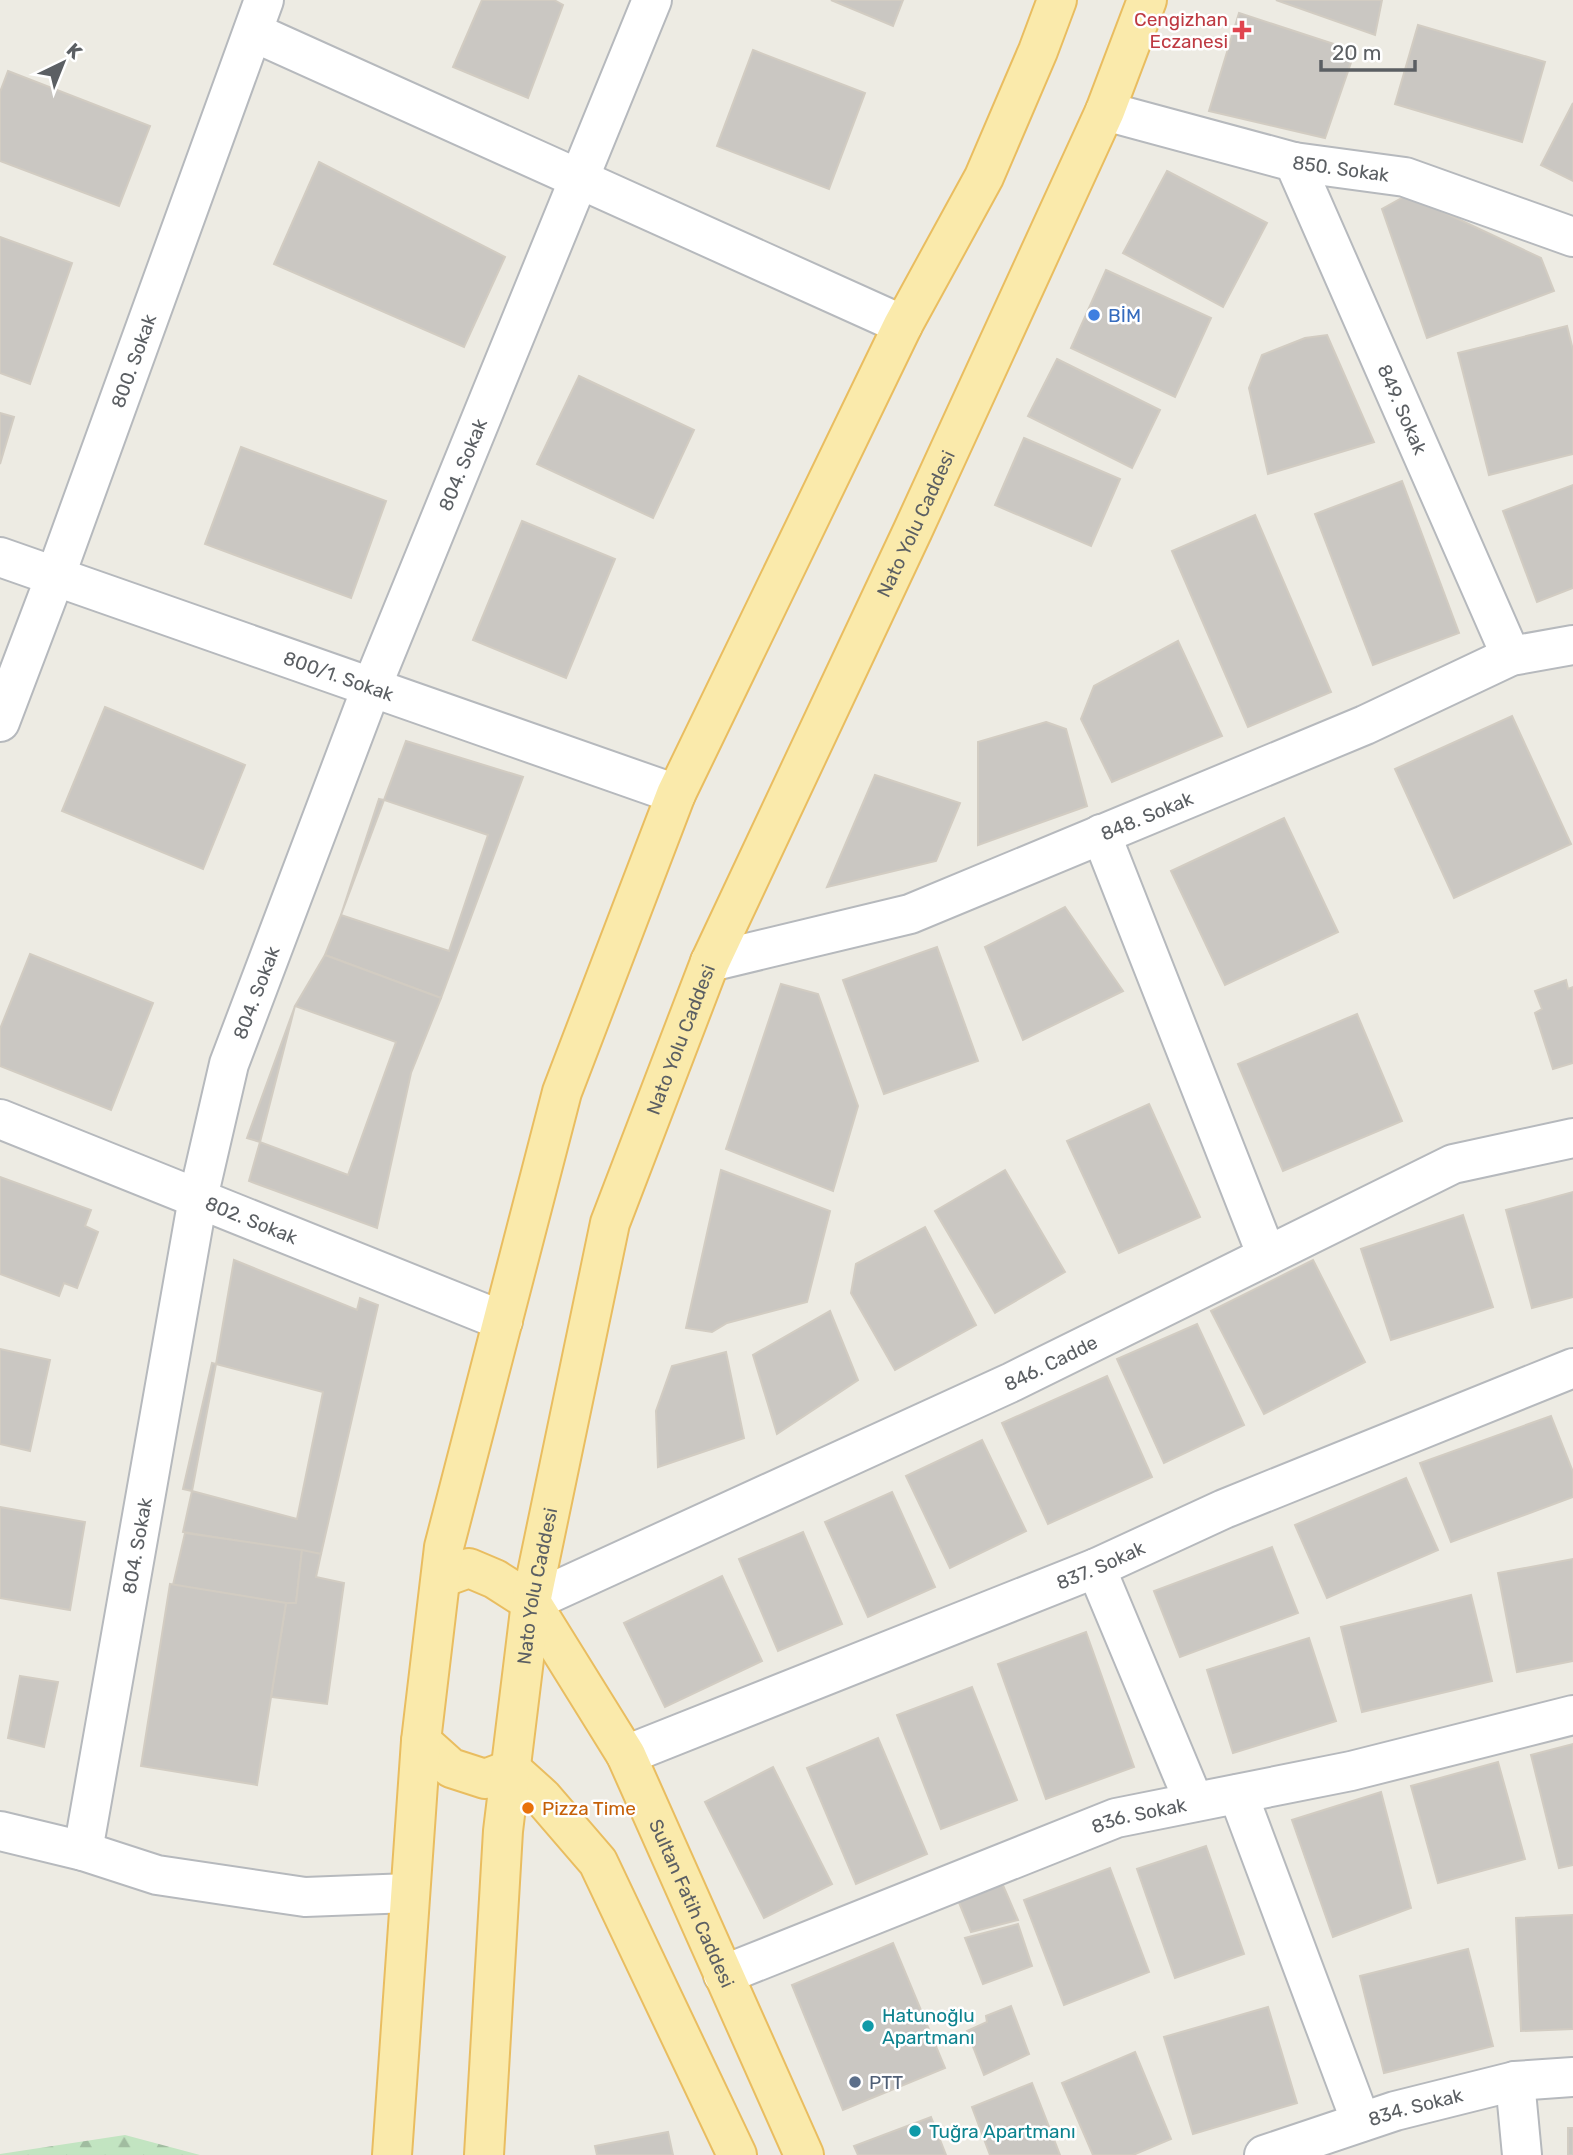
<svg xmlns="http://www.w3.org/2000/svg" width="1573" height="2155" font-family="Rubik,sans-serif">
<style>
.forest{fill:url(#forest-firs)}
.building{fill:#cac7c2;stroke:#d2ccc2;stroke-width:2}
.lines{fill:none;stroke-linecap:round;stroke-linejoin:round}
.minor-casing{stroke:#b6b9bd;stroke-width:42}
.major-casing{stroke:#e9bd60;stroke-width:42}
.minor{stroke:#fff;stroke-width:38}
.major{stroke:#faeaab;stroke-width:38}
.health-dot{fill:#e0444e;stroke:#fff;stroke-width:2.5}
.shop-dot{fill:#3f7fe0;stroke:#fff;stroke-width:2.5}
.food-dot{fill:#e8710a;stroke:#fff;stroke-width:2.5}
.culture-dot{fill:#0f9aa8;stroke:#fff;stroke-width:2.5}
.service-dot{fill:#5c6f8a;stroke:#fff;stroke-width:2.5}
.labels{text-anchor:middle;stroke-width:5;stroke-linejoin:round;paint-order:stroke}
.health-label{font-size:19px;fill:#be3a42;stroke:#fff;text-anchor:end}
.street-label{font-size:19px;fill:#5b5f63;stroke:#fff}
.shop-label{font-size:19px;fill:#366cbe;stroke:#fff;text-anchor:start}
.food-label{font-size:19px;fill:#c56008;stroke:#fff;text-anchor:start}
.culture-label{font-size:19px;fill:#0d838f;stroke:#fff;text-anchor:start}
.service-label{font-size:19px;fill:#4e5e75;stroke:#fff;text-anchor:start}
</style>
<defs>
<pattern id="forest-firs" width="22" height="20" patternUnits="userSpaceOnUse" patternTransform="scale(1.75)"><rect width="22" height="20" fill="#c2e4c1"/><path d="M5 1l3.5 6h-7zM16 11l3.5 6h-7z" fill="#a1bca0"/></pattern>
</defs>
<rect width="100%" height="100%" fill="#edebe3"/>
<!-- forest -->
<polygon class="forest" points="125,2135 200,2155 0,2155 0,2154"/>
<!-- building -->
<g class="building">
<polygon points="482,0 554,0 563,5 528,98 453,67"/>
<polygon points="831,0 903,0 893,26"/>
<polygon points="1276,0 1382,0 1375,35"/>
<polygon points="1239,13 1355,51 1325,138 1209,111"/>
<polygon points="1418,25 1545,62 1522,142 1395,104"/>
<polygon points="753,50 865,93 829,189 717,146"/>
<polygon points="8,71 150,126 119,206 0,161 0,92"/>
<polygon points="1573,103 1573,181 1541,165"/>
<polygon points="319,162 505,257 464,347 274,264"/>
<polygon points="1167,171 1267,223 1223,307 1123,253"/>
<polygon points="1407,195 1541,258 1554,291 1427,338 1382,209"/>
<polygon points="0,237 72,263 30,384 0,373"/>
<polygon points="1106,270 1211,318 1175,397 1071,348"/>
<polygon points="1567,326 1573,350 1573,454 1489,475 1458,353"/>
<polygon points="1327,335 1374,442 1268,474 1249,388 1262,355 1305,338"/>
<polygon points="1057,359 1160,410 1132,468 1028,416"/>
<polygon points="579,376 694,430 653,518 537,464"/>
<polygon points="0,413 14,417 0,464"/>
<polygon points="1024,438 1120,479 1091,546 995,505"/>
<polygon points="241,447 386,501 351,598 205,544"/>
<polygon points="1402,481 1459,633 1373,665 1315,514"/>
<polygon points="1573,485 1573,588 1537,602 1503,511"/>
<polygon points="1255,515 1331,692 1248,727 1172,551"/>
<polygon points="522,521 615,559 566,678 473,640"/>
<polygon points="1178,641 1222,736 1112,782 1081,719 1094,686"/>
<polygon points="105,707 245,765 203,869 62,811"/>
<polygon points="1512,716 1571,844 1454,898 1395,769"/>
<polygon points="1046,722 1066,729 1087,806 978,845 978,742"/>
<polygon points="406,741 523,777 441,998 325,955 341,915 449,951 488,835 384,800"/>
<polygon points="875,775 960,803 936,861 827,887"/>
<polygon points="379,799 384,800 341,915"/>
<polygon points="1284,818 1338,932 1225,985 1171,871"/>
<polygon points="1065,907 1123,991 1023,1040 985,947"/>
<polygon points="937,947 978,1061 884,1094 843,980"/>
<polygon points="30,954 153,1003 111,1110 0,1066 0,1029"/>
<polygon points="325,955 441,998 411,1073 377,1228 249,1181 260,1142 348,1175 396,1042 295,1006"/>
<polygon points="1566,980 1568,989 1573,987 1573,1063 1553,1069 1535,1013 1542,1009 1535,991"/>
<polygon points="781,984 818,994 858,1106 833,1191 726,1149"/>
<polygon points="295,1006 260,1142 247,1138"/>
<polygon points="1357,1014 1402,1121 1283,1171 1238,1064"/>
<polygon points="1149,1104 1200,1217 1119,1253 1067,1141"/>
<polygon points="721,1170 830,1211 807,1302 727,1323 712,1332 686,1328"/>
<polygon points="1005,1170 1065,1272 995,1313 935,1211"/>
<polygon points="0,1177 91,1210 85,1226 98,1232 77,1288 64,1283 59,1296 0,1274"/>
<polygon points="1573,1192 1573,1297 1532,1308 1506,1210"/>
<polygon points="1463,1215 1493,1307 1391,1340 1361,1249"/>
<polygon points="925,1227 976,1325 895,1370 851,1293 856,1264"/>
<polygon points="234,1260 357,1310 360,1298 378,1305 321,1554 183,1532 192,1491 297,1519 323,1392 216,1364"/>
<polygon points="1313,1260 1365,1362 1264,1414 1211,1311"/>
<polygon points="830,1311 858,1380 777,1434 753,1355"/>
<polygon points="1197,1324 1244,1425 1164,1463 1117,1359"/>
<polygon points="0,1349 50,1360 30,1451 0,1444"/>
<polygon points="726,1352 744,1438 658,1467 656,1411 672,1366"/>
<polygon points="212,1363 216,1364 192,1491 183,1489"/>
<polygon points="1107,1376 1152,1477 1048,1524 1002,1423"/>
<polygon points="1551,1416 1573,1472 1573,1497 1451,1542 1420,1463"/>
<polygon points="982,1440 1026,1531 950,1568 906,1476"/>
<polygon points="1406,1478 1438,1550 1327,1598 1295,1525"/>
<polygon points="892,1492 935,1587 868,1617 825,1522"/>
<polygon points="0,1507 85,1522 70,1610 0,1598"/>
<polygon points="803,1532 842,1624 778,1651 739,1559"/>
<polygon points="185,1533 302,1550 296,1603 286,1603 173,1585"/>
<polygon points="1272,1547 1298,1613 1180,1657 1154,1591"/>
<polygon points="302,1550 321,1554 316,1577 344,1583 327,1704 271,1697 286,1603 296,1603"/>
<polygon points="1573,1559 1573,1661 1517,1672 1498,1573"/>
<polygon points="722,1576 762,1661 665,1707 624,1623"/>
<polygon points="170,1584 286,1603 257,1785 141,1766"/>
<polygon points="1471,1595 1492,1681 1362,1712 1341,1627"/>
<polygon points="1086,1632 1134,1767 1046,1799 998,1664"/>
<polygon points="1309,1638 1336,1721 1233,1753 1207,1670"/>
<polygon points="20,1676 58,1682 44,1747 8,1738"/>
<polygon points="972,1687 1017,1800 941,1829 897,1715"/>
<polygon points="878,1738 927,1854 856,1884 807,1768"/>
<polygon points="1573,1744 1573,1865 1559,1868 1531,1755"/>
<polygon points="1498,1762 1525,1859 1438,1883 1411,1786"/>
<polygon points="773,1767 832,1884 764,1918 705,1802"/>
<polygon points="1381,1792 1411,1908 1333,1937 1292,1820"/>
<polygon points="1206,1846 1244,1954 1175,1978 1137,1869"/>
<polygon points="1110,1868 1149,1972 1064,2005 1024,1900"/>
<polygon points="1002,1883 1018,1920 971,1932 958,1900"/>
<polygon points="1573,1915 1573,2029 1521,2031 1516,1918"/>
<polygon points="1018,1924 1032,1966 983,1984 965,1938"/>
<polygon points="893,1943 945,2068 843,2110 792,1985"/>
<polygon points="1468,1949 1493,2046 1384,2073 1360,1976"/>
<polygon points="1011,2006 1029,2054 984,2075 967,2031 987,2022 986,2016"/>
<polygon points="1268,2007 1297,2103 1193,2134 1164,2037"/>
<polygon points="1135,2052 1171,2139 1133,2155 1093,2155 1062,2083"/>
<polygon points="1032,2083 1060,2155 990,2155 972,2107"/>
<polygon points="931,2117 946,2155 858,2155 854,2146"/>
<rect x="1568" y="2128" width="5" height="27"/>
<polygon points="668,2132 673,2155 597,2155 595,2146"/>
</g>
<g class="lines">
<defs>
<g id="minor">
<polyline points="253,32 903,325"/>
<path id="s1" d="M1105,111l189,51 111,15 168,60"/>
<path id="s2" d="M1294,162l217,494"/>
<path id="s3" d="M0,557l676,237"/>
<path id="s4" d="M0,722l55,-145 209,-577"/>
<polyline points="1101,834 1267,1256"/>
<path id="s5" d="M710,962l200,-48 455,-189 146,-69 62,-11"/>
<path id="s6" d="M0,1119l503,202"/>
<polyline points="1096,1568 1194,1802"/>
<path id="s7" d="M531,1602l481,-220 441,-218 120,-26"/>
<path id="s8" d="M626,1755l470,-187 128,-59 349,-141"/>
<polyline points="1238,1794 1361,2122"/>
<polyline points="0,1831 83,1851 157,1875 305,1897 410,1893"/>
<path id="s9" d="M83,1851l115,-653 31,-134 143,-378 280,-686"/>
<path id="s10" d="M723,1975l393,-157 235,-47 222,-56"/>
<polyline points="1515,2081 1522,2155"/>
<path id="s11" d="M1264,2155l131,-44 120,-30 58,-4"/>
</g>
<g id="major">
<path id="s12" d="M441,1578l28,-10 26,11 36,23 95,153 178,400"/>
<polyline points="421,1741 451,1768 485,1779 511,1769 542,1797 598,1862 737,2155"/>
<polyline points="392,2155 421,1741 444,1547 562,1092 676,794 903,325 984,177 1038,51 1057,0"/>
<path id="s13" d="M484,2155l19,-324 28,-229 79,-379 100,-261 203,-432 192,-419 42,-111"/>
</g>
</defs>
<!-- minor casing -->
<use href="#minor" class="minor-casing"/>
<!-- major casing -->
<use href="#major" class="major-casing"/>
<!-- minor -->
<use href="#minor" class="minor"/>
<!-- major -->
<use href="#major" class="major"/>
</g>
<!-- markers -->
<path class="health-dot" d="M1238.5 19.5h7v7h7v7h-7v7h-7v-7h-7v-7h7z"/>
<circle class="shop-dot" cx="1094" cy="315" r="7"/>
<circle class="food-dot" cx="528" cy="1808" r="7"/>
<g class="culture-dot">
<circle cx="868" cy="2026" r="7"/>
<circle cx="915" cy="2131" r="7"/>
</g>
<circle class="service-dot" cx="855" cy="2082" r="7"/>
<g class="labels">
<!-- health labels -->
<g class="health-label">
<text x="1228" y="26">Cengizhan<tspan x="1228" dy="22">Eczanesi</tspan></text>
</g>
<!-- street labels -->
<g class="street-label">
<text dy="7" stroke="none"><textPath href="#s1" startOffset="243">850. Sokak</textPath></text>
<text dy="7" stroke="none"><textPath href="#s4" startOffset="385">800. Sokak</textPath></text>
<text dy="7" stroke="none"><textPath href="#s2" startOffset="270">849. Sokak</textPath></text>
<text dy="7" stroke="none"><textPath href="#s9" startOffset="1444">804. Sokak</textPath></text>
<text dy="7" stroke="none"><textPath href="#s13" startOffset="1706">Nato Yolu Caddesi</textPath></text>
<text dy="7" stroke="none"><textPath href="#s3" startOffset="359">800/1. Sokak</textPath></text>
<text dy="7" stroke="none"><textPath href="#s5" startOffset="462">848. Sokak</textPath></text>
<text dy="7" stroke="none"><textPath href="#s9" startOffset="877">804. Sokak</textPath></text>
<text dy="7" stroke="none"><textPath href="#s13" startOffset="1139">Nato Yolu Caddesi</textPath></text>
<text dy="7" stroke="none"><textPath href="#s6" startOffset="271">802. Sokak</textPath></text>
<text dy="7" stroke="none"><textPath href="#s7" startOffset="572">846. Cadde</textPath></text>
<text dy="7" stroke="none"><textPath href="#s9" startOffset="310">804. Sokak</textPath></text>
<text dy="7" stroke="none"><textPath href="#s8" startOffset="511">837. Sokak</textPath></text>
<text dy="7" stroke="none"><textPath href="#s13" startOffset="572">Nato Yolu Caddesi</textPath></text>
<text dy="7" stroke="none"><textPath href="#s10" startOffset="446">836. Sokak</textPath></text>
<text dy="7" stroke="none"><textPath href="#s12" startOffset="443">Sultan Fatih Caddesi</textPath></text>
<text dy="7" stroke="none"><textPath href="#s11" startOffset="159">834. Sokak</textPath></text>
</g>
<!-- shop labels -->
<g class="shop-label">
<text x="1108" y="322">BİM</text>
</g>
<!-- food labels -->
<g class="food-label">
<text x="542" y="1815">Pizza Time</text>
</g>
<!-- culture labels -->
<g class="culture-label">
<text x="882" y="2022">Hatunoğlu<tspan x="882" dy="22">Apartmanı</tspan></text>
<text x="929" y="2138">Tuğra Apartmanı</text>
</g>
<!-- service labels -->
<g class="service-label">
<text x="869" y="2089">PTT</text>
</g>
</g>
<!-- north arrow -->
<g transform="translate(63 63) rotate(43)" stroke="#ffffff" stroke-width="5" paint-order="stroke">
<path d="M0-5L12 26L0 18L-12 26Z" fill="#5b5f63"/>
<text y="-10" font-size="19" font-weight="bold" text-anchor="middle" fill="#5b5f63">K</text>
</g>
<!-- scale -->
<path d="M1321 60v10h94v-10" fill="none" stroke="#5b5f63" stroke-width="3.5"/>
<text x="1332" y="60" font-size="21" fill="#5b5f63" stroke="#ffffff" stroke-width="5" paint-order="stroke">20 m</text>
</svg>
